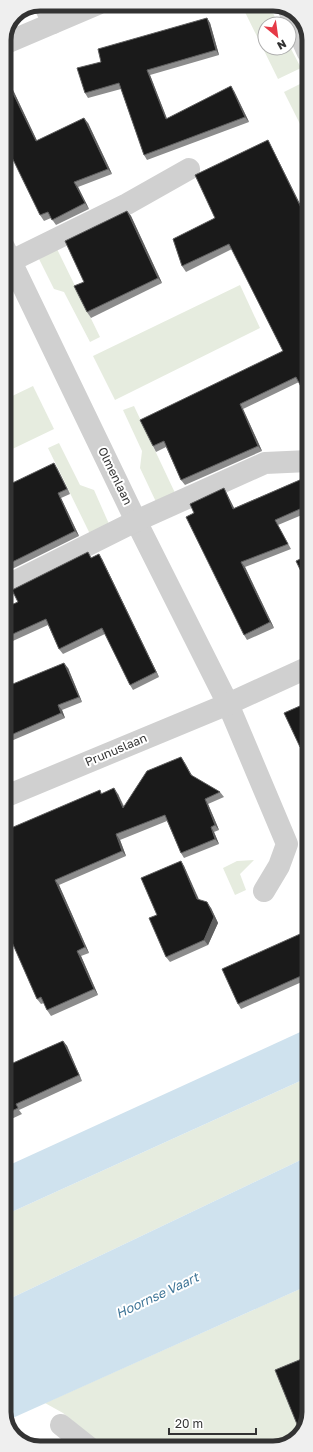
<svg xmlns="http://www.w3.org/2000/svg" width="313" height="1452" font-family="'Golos Text',sans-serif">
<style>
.green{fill:#e6ecdf}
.water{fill:#cfe2ee}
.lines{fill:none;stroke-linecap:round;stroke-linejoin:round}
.minor{stroke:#d0d0d0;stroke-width:22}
.wall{fill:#8c8c8c}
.shaded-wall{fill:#5f5f5f}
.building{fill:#1a1a1a;stroke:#5f5f5f}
.labels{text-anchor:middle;stroke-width:4;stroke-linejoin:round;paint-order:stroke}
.street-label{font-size:12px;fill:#333;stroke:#fff}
.water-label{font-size:13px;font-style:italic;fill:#3f7597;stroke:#fff}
.rim{fill:none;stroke:#333;stroke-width:5}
</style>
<rect width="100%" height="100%" fill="#fff"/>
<!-- green -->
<g class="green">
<polygon points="241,4 269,4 278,24 265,24 265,48 289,48 289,45 301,68 278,79"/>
<polygon points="306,81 308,85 308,140 284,92"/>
<polygon points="57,249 100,337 90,342 64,292 54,289 39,259"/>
<polygon points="240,285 260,328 115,400 93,356"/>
<polygon points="33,386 54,429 4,453 4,400"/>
<polygon points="134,406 176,495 157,504 140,468 142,451 123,410"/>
<polygon points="59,443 80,485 94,490 109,524 90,534 48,448"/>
<polygon points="254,860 240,874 246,890 235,895 223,868 237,861"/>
<polygon points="309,1077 309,1156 5,1301 5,1215"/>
<polygon points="309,1285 309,1412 300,1436 280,1447 106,1448 63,1413 45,1403"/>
</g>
<!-- water -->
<g class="water">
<polygon points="309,1028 309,1077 5,1215 5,1167"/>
<polygon points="309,1156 309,1285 6,1421 5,1419 5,1301"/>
</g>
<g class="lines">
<!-- minor -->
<g class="minor">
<polyline points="44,4 53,23"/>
<polyline points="289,10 308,53"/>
<polyline points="4,44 98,4"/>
<polyline points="4,247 136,521 228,704 287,844 279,866 264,891"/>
<polyline points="11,261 127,204 189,169"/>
<polyline points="4,587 136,521 265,463 309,461"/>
<polyline points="4,797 228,704 309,667"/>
<polyline points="61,1425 90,1448"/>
</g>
</g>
<!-- wall -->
<g class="wall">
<polygon points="207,18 210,23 219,55 150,75 167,119 234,91 249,122 147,160 144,155 121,89 88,98 85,93 101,62"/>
<polygon points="13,90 37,141 88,123 112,174 78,187 89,209 56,225 51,218 44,221 40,215"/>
<polygon points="268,140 308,220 309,402 299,382 243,409 262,451 185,485 181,480 166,447 156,452 153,446 283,351 232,249 186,272 182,266"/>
<polygon points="127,211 131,216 162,283 91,318 87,312 84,282"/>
<polygon points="57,468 70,494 61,498 79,536 4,573 4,487"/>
<polygon points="309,476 309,512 278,525 291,549 245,567 274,628 247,640 244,635 194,513 224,488 234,508"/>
<polygon points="92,558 102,559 159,677 133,690 130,685 105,634 63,654 59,649 48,625 4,645 4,608 18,602"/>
<polygon points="68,668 82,702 62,710 65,718 4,744 4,676 9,686"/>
<polygon points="181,757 192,776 220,792 224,797 208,804 219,830 214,832 219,844 184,858 181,853 167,821 120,840 126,856 59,885 89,953 81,956 98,995 51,1016 47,1010 44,1003 41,1004 37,999 4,924 100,790 102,794 118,794 124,806"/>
<polygon points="181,861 184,866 198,899 211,908 218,923 208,945 170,962 166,957 157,915"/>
<polygon points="309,930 309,984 306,985 304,981 241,1009 238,1004"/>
<polygon points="63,1041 67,1046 82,1081 19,1110 22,1114 5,1122 4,1067"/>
</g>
<!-- shaded-wall -->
<g class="shaded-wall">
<polygon points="207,18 210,23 219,55 216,50"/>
<polygon points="147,70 150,75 169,124 166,119"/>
<polygon points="9,85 13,90 40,147 36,141"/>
<polygon points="231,86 234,91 249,122 245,117"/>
<polygon points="84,118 88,123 112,174 108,169"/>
<polygon points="268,140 308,220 308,222"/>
<polygon points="74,182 78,187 89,209 85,203"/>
<polygon points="127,211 131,216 162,283 158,278"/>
<polygon points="240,404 243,409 262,451 258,446"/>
<polygon points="54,463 57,468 70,494 67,489"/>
<polygon points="224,488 237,514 233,509"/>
<polygon points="58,493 61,498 79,536 75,531"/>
<polygon points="99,554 102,559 159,677 156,672"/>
<polygon points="241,562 245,567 274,628 270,622"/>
<polygon points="64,663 68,668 82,702 79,697"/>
<polygon points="4,676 11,691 8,686 4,679"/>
<polygon points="58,705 62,710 65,718 61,713"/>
<polygon points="181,757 185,763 195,781 191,775"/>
<polygon points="114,788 118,794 126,813 123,808"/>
<polygon points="205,799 208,804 219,830 215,825"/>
<polygon points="211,827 214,832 219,844 215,839"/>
<polygon points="116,834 120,840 126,856 122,851"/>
<polygon points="181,861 184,866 201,904 197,899"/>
<polygon points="55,880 59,885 89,953 85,947"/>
<polygon points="207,902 211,908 218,923 208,945 204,940"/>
<polygon points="77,951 81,956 98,995 94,989"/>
<polygon points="63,1041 67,1046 82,1081 79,1075"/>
</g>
<!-- building -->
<g class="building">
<polygon points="207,18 216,50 147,70 166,119 231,86 245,117 144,155 119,83 85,93 77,68 101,62 98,49"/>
<polygon points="9,85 36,141 84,118 108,169 74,182 85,203 52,220 48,212 40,215 4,141 4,87"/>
<polygon points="268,140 308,222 309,402 296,377 240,404 258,446 181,480 164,441 153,446 140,420 283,351 229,244 182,266 173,239 215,218 195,175"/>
<polygon points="127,211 158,278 87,312 74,286 84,282 65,241"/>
<polygon points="54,463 67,489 58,493 75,531 4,566 4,487"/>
<polygon points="309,476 309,505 275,520 288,544 241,562 270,622 244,635 186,517 194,513 190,504 224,488 233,509"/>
<polygon points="88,552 91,558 99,554 156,672 130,685 102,628 59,649 46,619 4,638 4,608 18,602 12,590"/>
<polygon points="309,555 309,588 296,561"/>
<polygon points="64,663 79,697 58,705 61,713 4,738 4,679 8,686"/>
<polygon points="309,702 309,766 301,747 300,747 284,713"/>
<polygon points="181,757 191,775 220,792 205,799 215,825 211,827 215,839 181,853 165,815 116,834 122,851 55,880 85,947 77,951 94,989 47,1010 41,997 37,999 4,924 4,831 100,790 101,794 114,788 123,808 147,771"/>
<polygon points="181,861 197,899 207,902 214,917 204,940 166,957 149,918 157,915 141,878"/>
<polygon points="309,930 309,977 303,980 301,976 238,1004 222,969"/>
<polygon points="63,1041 79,1075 16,1104 18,1108 5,1114 4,1067"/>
<polygon points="309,1356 309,1412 301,1434 275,1370"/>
</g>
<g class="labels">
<!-- street labels -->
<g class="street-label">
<text transform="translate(115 476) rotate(64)" y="4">Olmenlaan</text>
<text transform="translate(116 750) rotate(-23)" y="4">Prunuslaan</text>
</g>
<!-- water labels -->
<g class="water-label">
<text transform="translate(157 1295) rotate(-25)" y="5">Hoornse Vaart</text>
</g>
</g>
<!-- crop -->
<path d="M0 0H313V1452H0ZM40 11H273A29 29 0 0 1 302 40V1412A29 29 0 0 1 273 1441H40A29 29 0 0 1 11 1412V40A29 29 0 0 1 40 11Z" fill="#efefef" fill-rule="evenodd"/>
<path class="rim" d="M40 11H273A29 29 0 0 1 302 40V1412A29 29 0 0 1 273 1441H40A29 29 0 0 1 11 1412V40A29 29 0 0 1 40 11Z"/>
<!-- north arrow -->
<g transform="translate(277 36) rotate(151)"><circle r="19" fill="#ffffff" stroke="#adadad"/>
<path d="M0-3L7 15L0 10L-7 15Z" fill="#e63946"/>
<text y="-6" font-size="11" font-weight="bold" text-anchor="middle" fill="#333333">N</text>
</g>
<!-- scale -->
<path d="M169 1428v6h87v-6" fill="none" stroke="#333333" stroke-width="2"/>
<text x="175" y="1428" font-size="12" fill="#333333" stroke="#ffffff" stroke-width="3" paint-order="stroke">20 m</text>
</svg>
